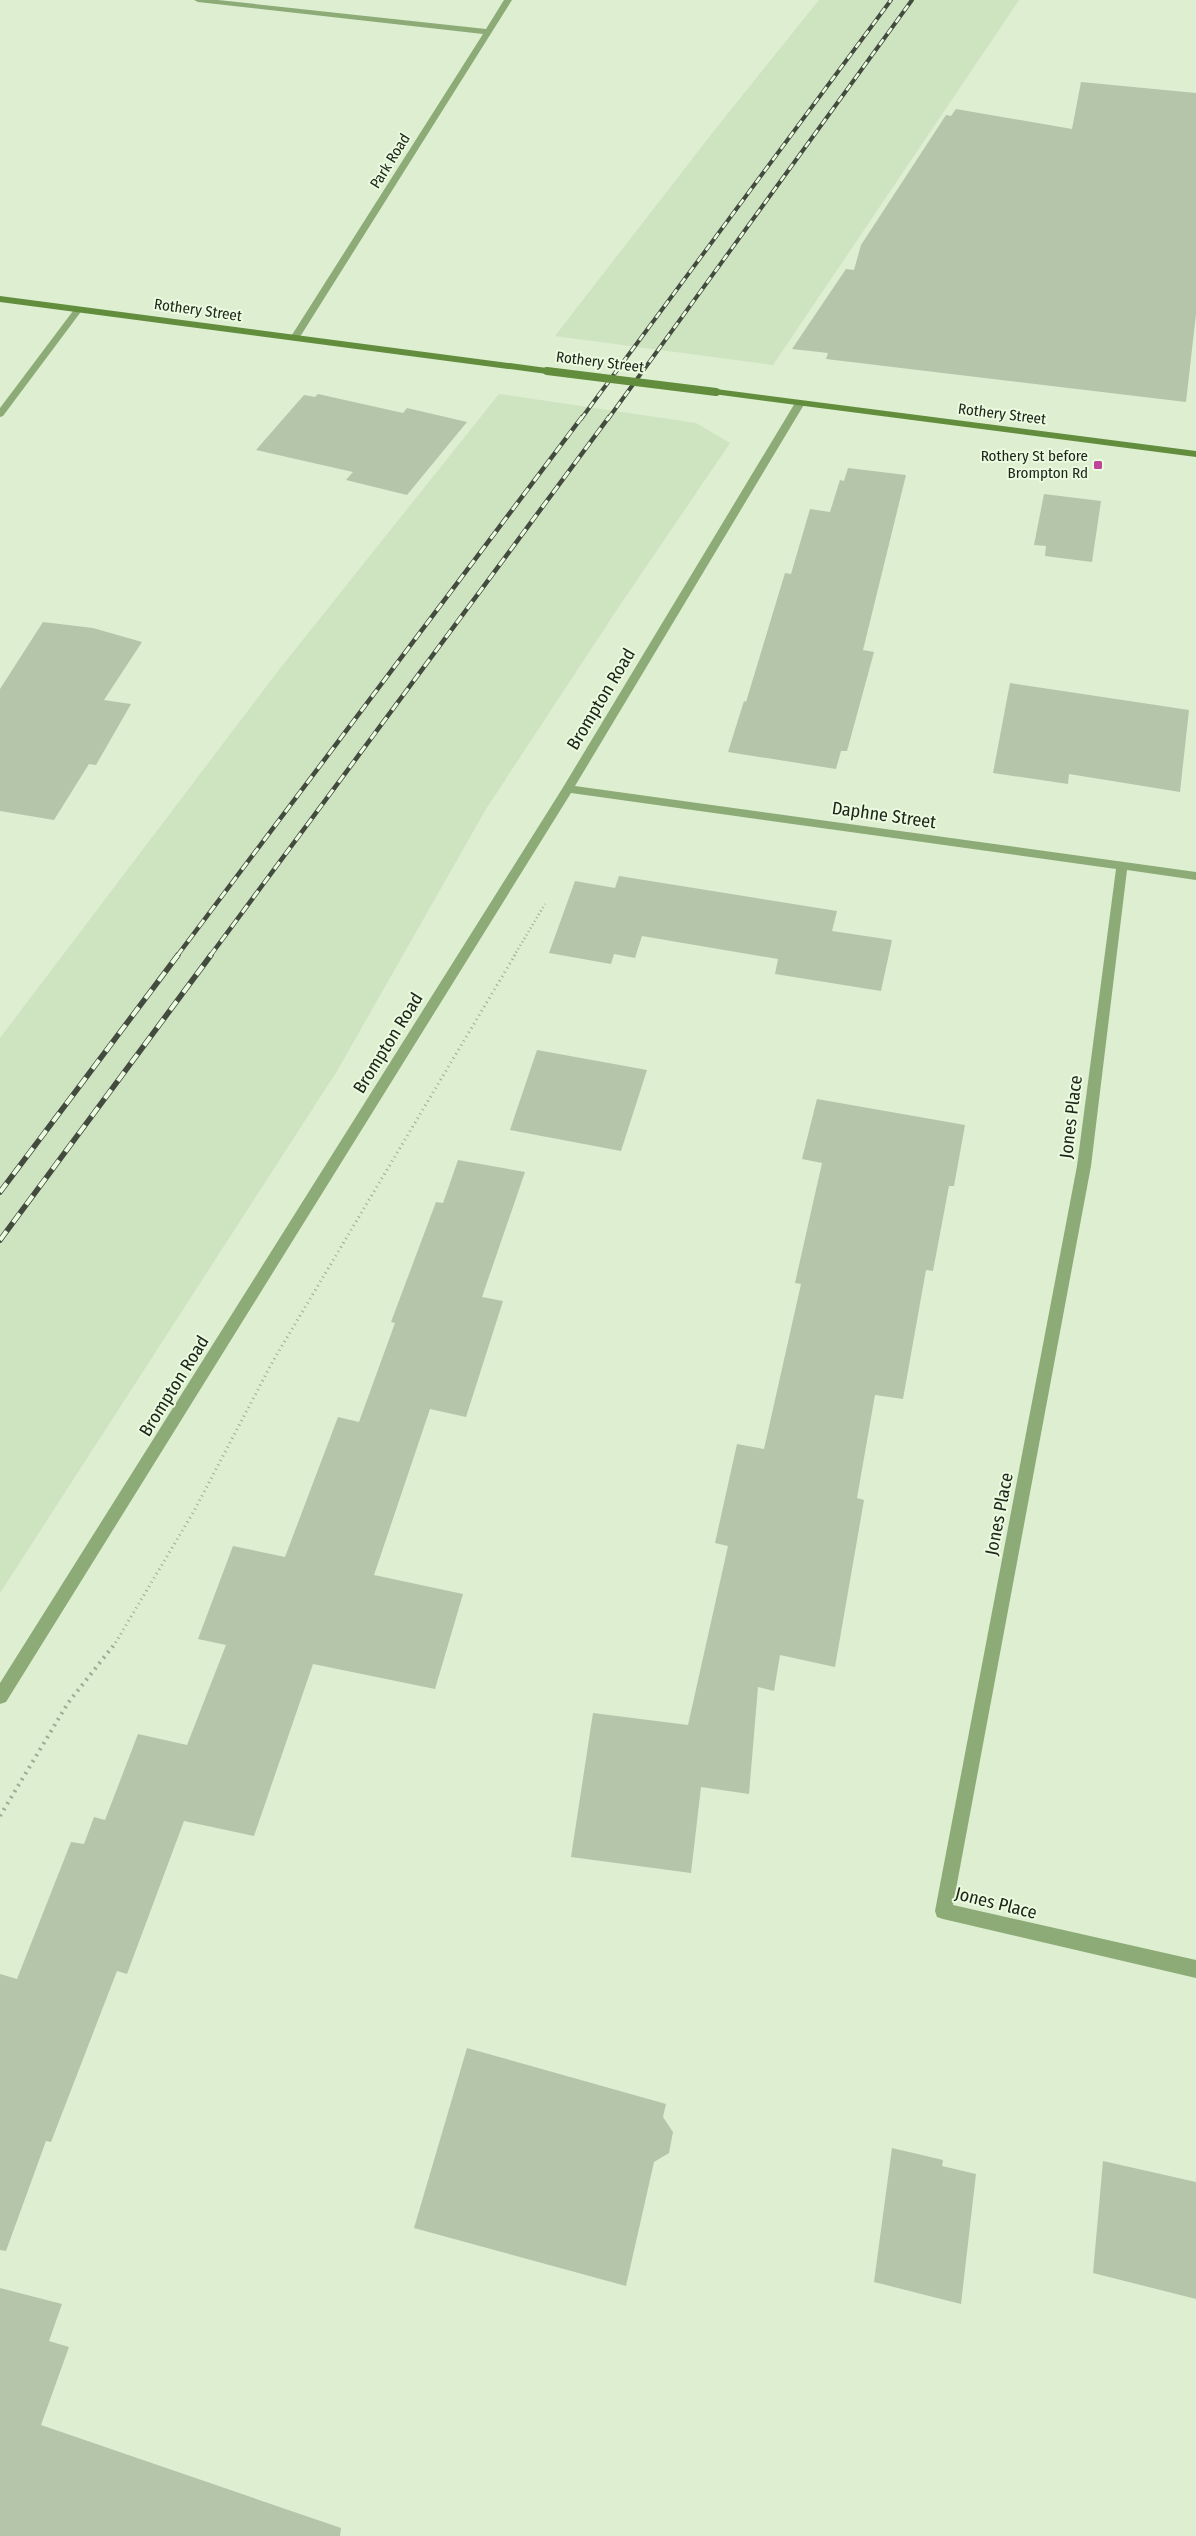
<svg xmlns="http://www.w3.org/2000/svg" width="1196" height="2536" font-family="'Fira Sans Condensed',sans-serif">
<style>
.built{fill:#cee3c0}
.building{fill:#b5c5aa}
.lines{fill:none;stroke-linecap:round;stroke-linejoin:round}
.path-far2{stroke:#9fac95;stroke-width:2.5;stroke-dasharray:1 3;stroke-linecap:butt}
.path-far1{stroke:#9fac95;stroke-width:3;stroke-dasharray:1 4;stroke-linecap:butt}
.path{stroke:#9fac95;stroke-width:4;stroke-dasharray:2 5;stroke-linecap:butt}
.minor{fill:#8dab77;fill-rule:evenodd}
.secondary{fill:#628d3c;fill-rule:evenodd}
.rail-far2-casing{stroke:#434b3e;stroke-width:4}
.rail-far1-casing{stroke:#434b3e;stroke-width:4.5}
.rail-casing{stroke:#434b3e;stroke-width:5.5}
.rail-far2{stroke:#eafbdf;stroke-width:2.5;stroke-dasharray:7;stroke-linecap:butt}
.rail-far1{stroke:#eafbdf;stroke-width:3;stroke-dasharray:9;stroke-linecap:butt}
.rail{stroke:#eafbdf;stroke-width:4;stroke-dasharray:11;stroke-linecap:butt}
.secondary-bridge{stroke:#628d3c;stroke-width:8}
.poi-dot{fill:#c04699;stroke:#eafbdf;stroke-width:2}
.labels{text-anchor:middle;stroke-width:4;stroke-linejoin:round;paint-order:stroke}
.far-street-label{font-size:15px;fill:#20261c;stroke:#eafbdf}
.far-poi-label{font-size:15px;fill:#20261c;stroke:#eafbdf;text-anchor:end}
.street-label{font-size:18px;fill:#20261c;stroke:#eafbdf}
</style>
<rect width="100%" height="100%" fill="#ddeed1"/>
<!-- built -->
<g class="built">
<polygon points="819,0 1019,0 773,365 555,336 717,127"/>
<polygon points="499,394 696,423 730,443 618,608 486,809 337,1071 0,1593 0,1038 278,671"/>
</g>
<!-- building -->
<g class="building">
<polygon points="1081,82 1196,93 1196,314 1186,402 826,359 828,353 792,349 846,269 854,270 861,245 946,115 951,116 956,109 1072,129"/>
<polygon points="318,394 403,413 407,408 467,422 407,495 346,480 353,472 256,450 304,395 315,397"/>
<polygon points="848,468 906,475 863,650 874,652 847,751 841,751 836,769 728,752 744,701 746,702 785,573 791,574 810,509 830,512 840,480 844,481"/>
<polygon points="1044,494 1101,501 1092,562 1045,556 1046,546 1034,545"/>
<polygon points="43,622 93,628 142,642 104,700 131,704 96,765 89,764 54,820 0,811 0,689"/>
<polygon points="1010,683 1189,710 1180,792 1069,774 1068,784 993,773"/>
<polygon points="619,876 837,911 832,931 892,940 881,991 775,974 778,959 642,936 635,958 614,954 611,964 549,953 575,881 615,888"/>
<polygon points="537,1050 647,1070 621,1151 510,1130"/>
<polygon points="817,1099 965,1125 954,1186 949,1186 933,1271 926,1270 903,1399 875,1395 857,1498 864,1500 835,1667 780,1655 774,1691 758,1687 749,1794 701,1787 691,1873 571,1857 593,1713 688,1725 728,1546 715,1543 737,1444 764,1449 801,1284 795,1283 822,1163 802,1159"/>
<polygon points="458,1160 525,1172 482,1297 503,1301 466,1417 430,1409 374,1575 463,1594 435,1689 313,1664 254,1836 184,1821 127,1974 117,1971 51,2142 46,2141 6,2251 0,2250 0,1974 17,1979 71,1842 84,1844 94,1817 105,1820 138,1734 187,1745 226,1645 198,1639 233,1546 285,1557 338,1417 359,1422 395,1323 391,1322 436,1202 443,1203"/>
<polygon points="467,2048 666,2104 663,2117 673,2132 669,2153 654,2162 626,2286 414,2228"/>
<polygon points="892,2148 943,2160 942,2166 976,2174 961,2304 874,2282"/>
<polygon points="1103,2161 1196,2182 1196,2299 1093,2273"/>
<polygon points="0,2288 62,2304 49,2341 69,2347 41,2425 341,2528 340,2536 0,2536"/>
</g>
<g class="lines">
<!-- path-far2 -->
<polyline class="path-far2" points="514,956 545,904"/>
<!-- path-far1 -->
<polyline class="path-far1" points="113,1647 194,1511 273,1361 515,955"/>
<!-- path -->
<polyline class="path" points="0,1816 68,1703 113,1646"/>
<!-- minor -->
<g class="minor">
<polygon points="194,0 218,0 486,29 504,0 512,0 298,340 290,338 483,34 198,2"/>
<polygon points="76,307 83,309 3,416 0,417 0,408"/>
<polygon points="800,400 805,403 575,786 1196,872 1196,880 1127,870 1091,1166 953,1905 1196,1960 1196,1978 943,1919 937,1917 935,1911 1077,1166 1116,869 571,793 6,1702 0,1704 0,1683 562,789 795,403"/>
</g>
<!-- secondary -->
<g class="secondary">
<polygon points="0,296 547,368 552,371 547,374 0,302"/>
<polygon points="716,389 1196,451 1196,457 713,394 713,390"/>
</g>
<defs>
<g id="rail-far2">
<polyline points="581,419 891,0"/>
<polyline points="608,419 912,0"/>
</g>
<g id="rail-far1">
<polyline points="177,956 582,417"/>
<polyline points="210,956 609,417"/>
</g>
<g id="rail">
<polyline points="0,1192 178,955"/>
<polyline points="0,1240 211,955"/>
</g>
</defs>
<!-- rail-far2 casing -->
<use href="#rail-far2" class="rail-far2-casing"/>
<!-- rail-far1 casing -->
<use href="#rail-far1" class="rail-far1-casing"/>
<!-- rail casing -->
<use href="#rail" class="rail-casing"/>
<!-- rail-far2 -->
<use href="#rail-far2" class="rail-far2"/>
<!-- rail-far1 -->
<use href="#rail-far1" class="rail-far1"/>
<!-- rail -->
<use href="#rail" class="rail"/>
<!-- secondary-bridge -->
<polyline class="secondary-bridge" points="547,371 716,392"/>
</g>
<!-- markers -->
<rect class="poi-dot" x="1093" y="460" width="10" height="10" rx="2.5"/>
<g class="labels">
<!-- far-street labels -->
<g class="far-street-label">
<text transform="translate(390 161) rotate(-58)" y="5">Park Road</text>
<text transform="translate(198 310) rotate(8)" y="5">Rothery Street</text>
<text transform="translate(600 362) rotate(7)" y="5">Rothery Street</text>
<text transform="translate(1002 414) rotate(7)" y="5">Rothery Street</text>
</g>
<!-- far-poi labels -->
<g class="far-poi-label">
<text x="1088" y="461">Rothery St before<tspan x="1088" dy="17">Brompton Rd</tspan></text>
</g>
<!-- street labels -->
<g class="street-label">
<text transform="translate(601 699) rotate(-59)" y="6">Brompton Road</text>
<text transform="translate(884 815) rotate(8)" y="6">Daphne Street</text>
<text transform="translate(388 1043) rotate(-58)" y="6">Brompton Road</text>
<text transform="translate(1071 1117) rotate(-83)" y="6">Jones Place</text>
<text transform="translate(174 1386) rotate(-58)" y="6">Brompton Road</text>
<text transform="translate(999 1514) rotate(-79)" y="6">Jones Place</text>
<text transform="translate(996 1903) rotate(14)" y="6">Jones Place</text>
</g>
</g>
</svg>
